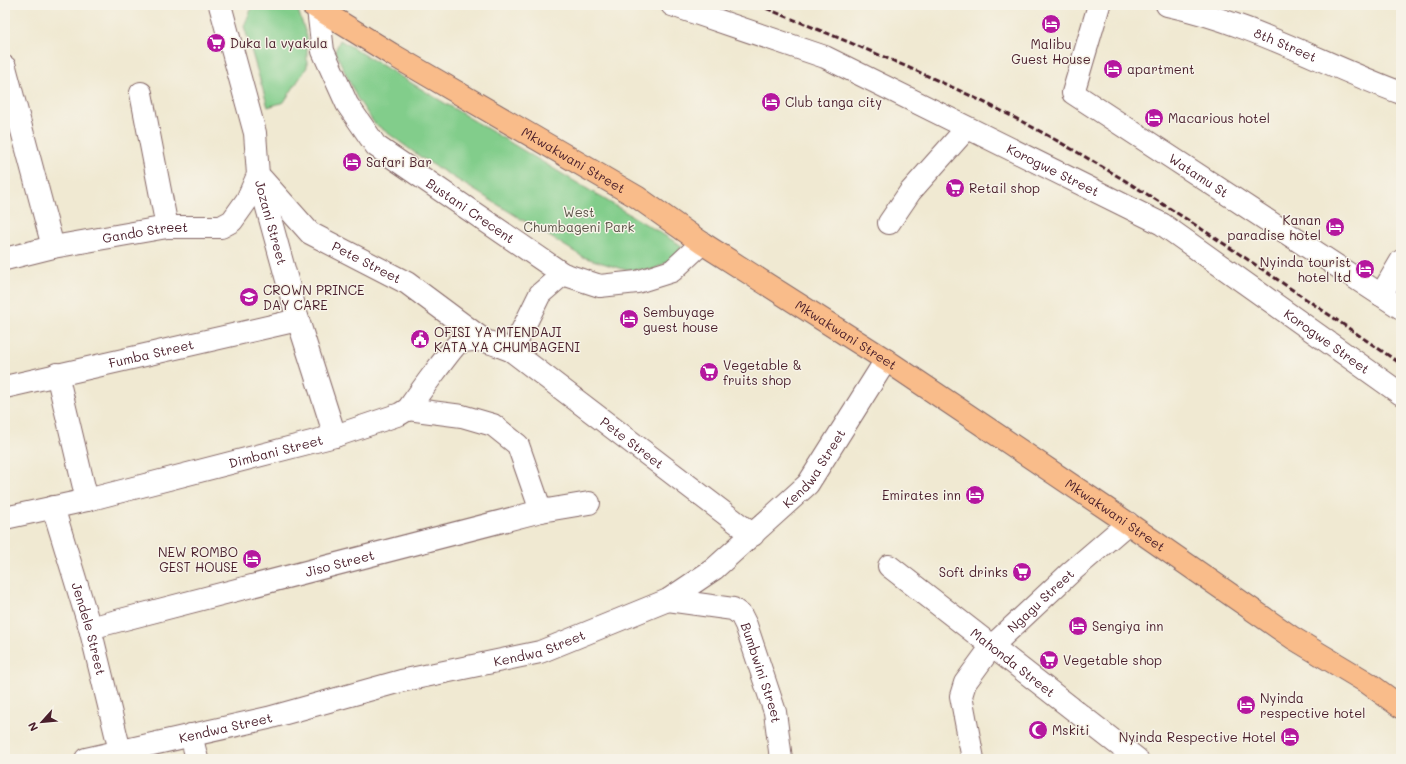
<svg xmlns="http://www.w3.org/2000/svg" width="1406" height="764" font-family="Mali,sans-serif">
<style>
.green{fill:#82cd8b;stroke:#66765b}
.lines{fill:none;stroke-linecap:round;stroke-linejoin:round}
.minor-casing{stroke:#846665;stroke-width:24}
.major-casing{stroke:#846665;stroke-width:24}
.minor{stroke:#fff;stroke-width:22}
.major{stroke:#f9bc8a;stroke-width:22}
.rail{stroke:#4a1f2b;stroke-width:3;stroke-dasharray:6 3;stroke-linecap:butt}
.labels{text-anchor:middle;stroke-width:3;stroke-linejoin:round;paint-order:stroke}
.poi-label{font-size:13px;fill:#4a1f2b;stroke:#f7f3e8;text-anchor:start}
.street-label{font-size:13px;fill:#4a1f2b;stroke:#f7f3e8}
.park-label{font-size:13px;fill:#5b5348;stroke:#f7f3e8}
</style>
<rect width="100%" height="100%" fill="#f7f3e8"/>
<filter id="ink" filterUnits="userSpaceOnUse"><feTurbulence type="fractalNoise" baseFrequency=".025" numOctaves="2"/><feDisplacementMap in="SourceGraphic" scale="8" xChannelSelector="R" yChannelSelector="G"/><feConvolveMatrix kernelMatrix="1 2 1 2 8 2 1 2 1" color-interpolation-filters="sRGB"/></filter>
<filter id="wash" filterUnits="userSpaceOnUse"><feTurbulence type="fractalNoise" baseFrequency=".012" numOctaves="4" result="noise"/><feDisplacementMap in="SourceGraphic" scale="16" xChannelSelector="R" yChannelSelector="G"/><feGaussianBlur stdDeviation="0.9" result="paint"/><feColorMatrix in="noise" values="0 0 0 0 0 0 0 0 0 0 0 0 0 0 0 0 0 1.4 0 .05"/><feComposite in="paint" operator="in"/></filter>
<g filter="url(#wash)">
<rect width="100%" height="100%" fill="#f0e9d2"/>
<!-- green -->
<g class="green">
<polygon points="253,5 290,5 298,10 307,37 307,67 284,102 268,107 244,26"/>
<polygon points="340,40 682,246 675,258 652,270 622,269 583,257 422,158 374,123 357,98 335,51"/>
</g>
</g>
<g filter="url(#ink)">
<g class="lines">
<defs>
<g id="minor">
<path id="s1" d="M220,5l35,128 3,42 40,145 37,116"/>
<path id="s2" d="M672,5l153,52 337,167 239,170"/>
<path id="s3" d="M1099,5l-26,88 328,215"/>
<path id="s4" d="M1167,5c82,17 156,59 234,88"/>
<path id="s5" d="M318,9l5,42 24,53 29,42 187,128 37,12 37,-4 35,-11 30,-28"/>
<polyline points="5,67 53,247"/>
<polyline points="141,93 167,227"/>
<path id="s6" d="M262,179l48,54 97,50 78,58"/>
<polyline points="889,223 910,192 967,128"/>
<path id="s7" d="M5,259l48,-12 114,-20h54l11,-6 15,-21 11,-25"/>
<polyline points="1381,295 1401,261"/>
<polyline points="512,351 540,294 563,274"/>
<polyline points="57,374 87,500"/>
<path id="s8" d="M5,387l293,-67"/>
<polyline points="408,409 462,416 493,425 518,445 541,511"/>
<path id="s9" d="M53,507l37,121 30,123"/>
<path id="s10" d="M5,518l82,-18 248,-64 65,-22 8,-5c7,-10 45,-63 51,-66 18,-8 36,1 53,8l241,184"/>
<path id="s11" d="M889,566l248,193"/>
<path id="s12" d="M668,600l65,9 8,6 5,10 29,87 6,47"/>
<path id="s13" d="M90,628l451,-117 48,-8"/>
<polyline points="191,735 197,759"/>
<path id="s14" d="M86,759l182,-41 133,-37 139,-29 128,-52 46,-31 94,-85 78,-124"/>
<path id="s15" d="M973,759l-12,-63 4,-13 27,-37 79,-74 57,-49"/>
</g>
<g id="major">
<path id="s16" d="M312,5l81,50 244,142 65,46 184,117 227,153 180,125 75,45 33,24"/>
</g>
</defs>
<!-- minor casing -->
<use href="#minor" class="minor-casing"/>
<!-- major casing -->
<use href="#major" class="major-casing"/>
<!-- minor -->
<use href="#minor" class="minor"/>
<!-- major -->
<use href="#major" class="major"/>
<!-- rail -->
<path class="rail" d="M758,5c88,36 177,71 261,115 134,71 257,159 382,244"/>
</g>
</g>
<!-- icons -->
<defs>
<symbol id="hotel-disc" viewBox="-11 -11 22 22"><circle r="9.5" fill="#b5179e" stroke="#f7f3e8"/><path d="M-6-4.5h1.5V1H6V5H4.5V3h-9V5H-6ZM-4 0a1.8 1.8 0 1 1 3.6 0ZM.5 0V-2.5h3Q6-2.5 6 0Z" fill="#fff"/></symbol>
<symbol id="supermarket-disc" viewBox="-11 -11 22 22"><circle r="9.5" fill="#b5179e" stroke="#f7f3e8"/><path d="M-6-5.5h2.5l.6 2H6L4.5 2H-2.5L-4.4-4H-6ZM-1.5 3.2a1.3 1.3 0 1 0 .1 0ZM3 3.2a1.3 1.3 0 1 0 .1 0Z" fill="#fff"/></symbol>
<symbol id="school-disc" viewBox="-11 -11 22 22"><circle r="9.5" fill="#b5179e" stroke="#f7f3e8"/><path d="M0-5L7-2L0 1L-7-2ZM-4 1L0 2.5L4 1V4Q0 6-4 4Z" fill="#fff"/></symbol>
<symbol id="civic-disc" viewBox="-11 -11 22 22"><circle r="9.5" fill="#b5179e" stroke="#f7f3e8"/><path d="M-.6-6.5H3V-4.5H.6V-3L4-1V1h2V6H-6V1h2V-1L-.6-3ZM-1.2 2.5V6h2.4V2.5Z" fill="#fff"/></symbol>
<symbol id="mosque-disc" viewBox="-11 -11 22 22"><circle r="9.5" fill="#b5179e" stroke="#f7f3e8"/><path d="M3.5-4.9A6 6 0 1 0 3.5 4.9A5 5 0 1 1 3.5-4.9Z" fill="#fff"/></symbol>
</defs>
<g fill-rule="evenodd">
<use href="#hotel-disc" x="1040" y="13" width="22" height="22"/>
<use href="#supermarket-disc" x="205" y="32" width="22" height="22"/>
<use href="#hotel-disc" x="1102" y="58" width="22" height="22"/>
<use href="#hotel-disc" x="760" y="91" width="22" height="22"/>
<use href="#hotel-disc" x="1143" y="107" width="22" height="22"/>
<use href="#hotel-disc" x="341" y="151" width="22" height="22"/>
<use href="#supermarket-disc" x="944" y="177" width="22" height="22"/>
<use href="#hotel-disc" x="1324" y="216" width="22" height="22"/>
<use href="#hotel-disc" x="1354" y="258" width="22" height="22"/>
<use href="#school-disc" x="238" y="286" width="22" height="22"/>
<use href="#hotel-disc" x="618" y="308" width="22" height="22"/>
<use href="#civic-disc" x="409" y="328" width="22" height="22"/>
<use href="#supermarket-disc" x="698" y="361" width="22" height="22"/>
<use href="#hotel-disc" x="964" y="484" width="22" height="22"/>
<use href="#hotel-disc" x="241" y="548" width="22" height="22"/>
<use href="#supermarket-disc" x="1011" y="561" width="22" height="22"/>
<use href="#hotel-disc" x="1067" y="615" width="22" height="22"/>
<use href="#supermarket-disc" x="1038" y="649" width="22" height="22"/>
<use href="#hotel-disc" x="1235" y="694" width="22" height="22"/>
<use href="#mosque-disc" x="1027" y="719" width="22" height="22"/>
<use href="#hotel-disc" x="1279" y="726" width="22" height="22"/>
</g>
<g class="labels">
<!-- poi labels -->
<g class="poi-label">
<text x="230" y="48">Duka la vyakula</text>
<text x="1051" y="49" text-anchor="middle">Malibu<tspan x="1051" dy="15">Guest House</tspan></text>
<text x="1127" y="74">apartment</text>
<text x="785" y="107">Club tanga city</text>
<text x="1168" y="123">Macarious hotel</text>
<text x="366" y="167">Safari Bar</text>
<text x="969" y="193">Retail shop</text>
<text x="1321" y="225" text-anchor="end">Kanan<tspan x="1321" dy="15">paradise hotel</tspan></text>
<text x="1351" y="267" text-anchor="end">Nyinda tourist<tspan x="1351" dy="15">hotel ltd</tspan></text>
<text x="263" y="295">CROWN PRINCE<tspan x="263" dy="15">DAY CARE</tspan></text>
<text x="643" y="317">Sembuyage<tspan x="643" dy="15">guest house</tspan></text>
<text x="434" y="337">OFISI YA MTENDAJI<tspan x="434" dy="15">KATA YA CHUMBAGENI</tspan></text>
<text x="723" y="370">Vegetable &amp;<tspan x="723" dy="15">fruits shop</tspan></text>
<text x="961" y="500" text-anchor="end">Emirates inn</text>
<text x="238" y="557" text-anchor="end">NEW ROMBO<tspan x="238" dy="15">GEST HOUSE</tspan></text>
<text x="1008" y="577" text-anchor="end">Soft drinks</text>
<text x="1092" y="631">Sengiya inn</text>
<text x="1063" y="665">Vegetable shop</text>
<text x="1260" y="703">Nyinda<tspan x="1260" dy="15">respective hotel</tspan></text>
<text x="1052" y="735">Mskiti</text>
<text x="1276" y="742" text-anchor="end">Nyinda Respective Hotel</text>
</g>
<!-- street labels -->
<g class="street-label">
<text dy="5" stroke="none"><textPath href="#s4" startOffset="125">8th Street</textPath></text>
<text dy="5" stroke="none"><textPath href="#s16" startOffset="304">Mkwakwani Street</textPath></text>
<text dy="5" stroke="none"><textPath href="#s2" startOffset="416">Korogwe Street</textPath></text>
<text dy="5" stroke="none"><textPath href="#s3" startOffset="242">Watamu St</textPath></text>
<text dy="5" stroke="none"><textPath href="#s5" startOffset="266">Bustani Crecent</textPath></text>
<text dy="5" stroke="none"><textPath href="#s1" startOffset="224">Jozani Street</textPath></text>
<text dy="5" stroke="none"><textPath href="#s7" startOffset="143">Gando Street</textPath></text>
<text dy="5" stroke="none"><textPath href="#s6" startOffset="136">Pete Street</textPath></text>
<text dy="5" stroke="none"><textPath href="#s16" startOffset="628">Mkwakwani Street</textPath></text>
<text dy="5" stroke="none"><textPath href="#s2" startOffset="740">Korogwe Street</textPath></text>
<text dy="5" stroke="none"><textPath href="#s8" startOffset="150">Fumba Street</textPath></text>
<text dy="5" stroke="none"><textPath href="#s10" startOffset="708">Pete Street</textPath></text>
<text dy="5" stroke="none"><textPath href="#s10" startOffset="279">Dimbani Street</textPath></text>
<text dy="5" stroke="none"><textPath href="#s14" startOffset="803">Kendwa Street</textPath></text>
<text dy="5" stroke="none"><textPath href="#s16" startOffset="952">Mkwakwani Street</textPath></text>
<text dy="5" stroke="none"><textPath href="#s13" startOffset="258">Jiso Street</textPath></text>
<text dy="5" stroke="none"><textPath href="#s15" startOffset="190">Ngagu Street</textPath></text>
<text dy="5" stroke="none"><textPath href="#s9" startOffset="127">Jendele Street</textPath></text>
<text dy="5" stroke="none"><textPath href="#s14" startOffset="467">Kendwa Street</textPath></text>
<text dy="5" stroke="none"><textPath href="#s11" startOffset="157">Mahonda Street</textPath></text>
<text dy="5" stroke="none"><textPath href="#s12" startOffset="137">Bumbwini Street</textPath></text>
<text dy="5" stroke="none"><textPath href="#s14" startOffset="143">Kendwa Street</textPath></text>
</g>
<!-- park labels -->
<g class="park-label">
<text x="579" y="217">West<tspan x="579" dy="15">Chumbageni Park</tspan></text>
</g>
</g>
<!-- margin -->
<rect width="1406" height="764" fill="none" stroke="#f7f3e8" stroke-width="20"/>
<!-- north arrow -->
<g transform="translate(42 722) rotate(243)" stroke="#f7f3e8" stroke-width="3" paint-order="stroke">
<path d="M0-3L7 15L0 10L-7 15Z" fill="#4a1f2b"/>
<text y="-6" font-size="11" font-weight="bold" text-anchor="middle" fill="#4a1f2b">N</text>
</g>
</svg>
